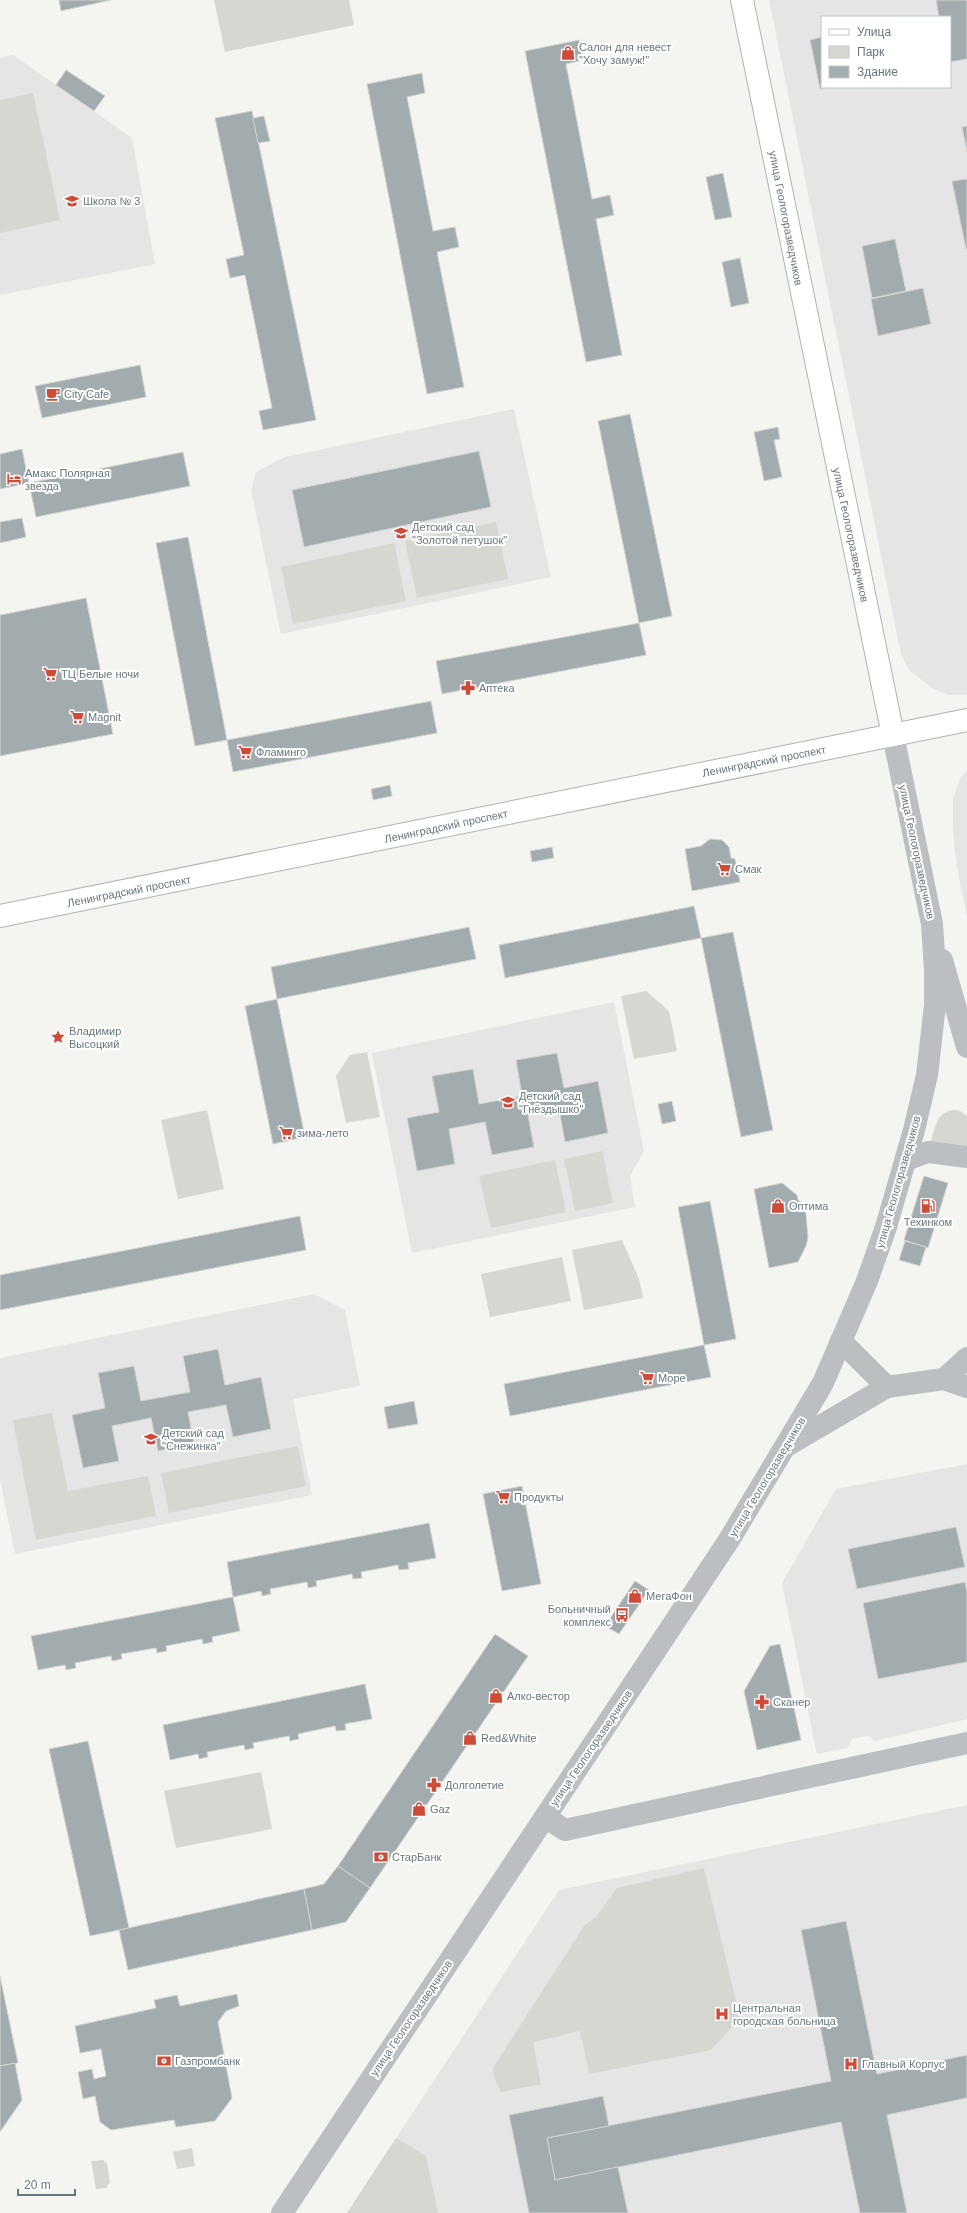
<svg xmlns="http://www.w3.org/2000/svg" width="967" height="2213" font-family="Helvetica,sans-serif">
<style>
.built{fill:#e4e5e4;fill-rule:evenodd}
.green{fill:#d4d8d0}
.building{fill:#a2abae;stroke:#d5d5d3}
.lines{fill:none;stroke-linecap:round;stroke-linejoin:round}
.secondary-casing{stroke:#aeb3b6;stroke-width:24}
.minor{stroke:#bbbfc2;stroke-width:22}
.tertiary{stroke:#bbbfc2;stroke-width:22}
.secondary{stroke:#fff;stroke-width:22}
.labels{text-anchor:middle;stroke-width:4;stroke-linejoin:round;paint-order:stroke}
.poi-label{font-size:11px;fill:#66767e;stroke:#fff;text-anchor:start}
.street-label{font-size:11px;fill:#66767e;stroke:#fff}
</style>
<rect width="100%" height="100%" fill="#f4f4f0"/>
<!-- built -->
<g class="built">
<path d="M769,0h198v695h-18l-16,-6 -24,-19 -8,-16zM822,17h128v70h-128z"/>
<polygon points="13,55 132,138 155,264 0,295 0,58"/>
<polygon points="514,409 551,577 281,634 251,490 256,472 285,457"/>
<polygon points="967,770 967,917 957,868 953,830 953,798 961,777"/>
<polygon points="614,1002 644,1151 630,1176 635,1207 412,1253 372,1053"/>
<polygon points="314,1294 345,1310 360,1386 293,1399 312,1495 15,1554 0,1480 0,1358"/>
<polygon points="967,1464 967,1719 875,1741 869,1736 852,1739 847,1748 817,1754 782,1583 836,1489"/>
<polygon points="967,1805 967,2213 347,2213 559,1890"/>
</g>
<!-- green -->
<g class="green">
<polygon points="214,0 349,0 354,25 225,52"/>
<polygon points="33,93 60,220 0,233 0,100"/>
<polygon points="496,522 508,579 417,598 405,541"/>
<polygon points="394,543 406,601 293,624 281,567"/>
<polygon points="646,991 669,1011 677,1051 634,1059 621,996"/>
<polygon points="367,1052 380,1117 346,1123 336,1076 350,1055"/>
<polygon points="207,1110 224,1189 178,1199 161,1120"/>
<path d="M955,1110l5,1 7,5v36l-36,-10c4,-15 6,-31 24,-32z"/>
<polygon points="602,1151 613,1203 575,1211 564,1159"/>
<polygon points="555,1160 566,1212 491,1228 479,1176"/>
<polygon points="622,1240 639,1279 643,1298 584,1310 572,1250"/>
<polygon points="562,1257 571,1301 490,1317 481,1274"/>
<polygon points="52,1413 68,1491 148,1476 156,1516 36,1540 13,1420"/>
<polygon points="298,1446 306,1486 169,1513 161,1473"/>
<polygon points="261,1772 272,1829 176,1848 164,1791"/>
<polygon points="704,1868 740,2018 711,2050 589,2074 580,2031 533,2042 541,2084 501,2092 494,2077 493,2068 584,1926 596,1917 617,1888"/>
<polygon points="396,2138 426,2156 438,2213 347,2213"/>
<polygon points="192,2148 195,2166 177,2169 173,2152"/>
<polygon points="103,2160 107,2164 110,2182 106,2188 96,2189 91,2161"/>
</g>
<!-- building -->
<g class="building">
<polygon points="59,0 111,0 61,11"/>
<polygon points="936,0 967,0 967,59 950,62 950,17 939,17"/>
<polygon points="822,37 822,87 830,87 820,89 810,40"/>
<polygon points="579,40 583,60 566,64 592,199 610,195 614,215 596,219 622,355 586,362 525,51"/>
<polygon points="66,70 105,96 94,111 56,85"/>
<polygon points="422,73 425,93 407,97 433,231 455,227 459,247 437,252 464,387 427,394 367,84"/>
<polygon points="252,111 316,420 263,430 259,411 272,408 245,275 230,278 226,259 244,255 215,118"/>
<polygon points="264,116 270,141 258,143 253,118"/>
<polygon points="967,126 967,152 962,127"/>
<polygon points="723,173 732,217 715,220 706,177"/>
<polygon points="967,179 967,249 966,249 952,181"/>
<polygon points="895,239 906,291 872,298 862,246"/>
<polygon points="740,258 749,303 731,307 722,262"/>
<polygon points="923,288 931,324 878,336 871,299"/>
<polygon points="140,365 146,397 42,418 35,386"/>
<polygon points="630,414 672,616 639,623 598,421"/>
<polygon points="778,427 780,439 774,440 782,477 764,481 754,432"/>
<polygon points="22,449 29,483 0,489 0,454"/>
<polygon points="479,451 491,507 304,547 292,490"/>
<polygon points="183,452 190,486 36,517 29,483"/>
<polygon points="22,518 26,537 0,543 0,522"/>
<polygon points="188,537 227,740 195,746 156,543"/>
<polygon points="86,598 113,734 0,756 0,615"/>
<polygon points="639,623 646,655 442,694 436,661"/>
<polygon points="431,701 437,733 233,772 227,740"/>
<polygon points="390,785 392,796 373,800 371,789"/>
<polygon points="710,839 722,840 729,847 731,858 735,859 740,882 692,891 685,849 701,846"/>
<polygon points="552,847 554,858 532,862 530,851"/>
<polygon points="694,906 701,938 505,978 499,945"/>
<polygon points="469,927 476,959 277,999 271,967"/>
<polygon points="733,932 773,1130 741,1137 701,938"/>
<polygon points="277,999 305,1137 273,1144 245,1006"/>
<polygon points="557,1053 564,1088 598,1081 608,1133 565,1142 559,1109 528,1115 534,1147 492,1155 485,1122 449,1129 455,1164 417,1171 407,1118 439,1112 432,1076 473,1069 479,1104 522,1096 516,1060"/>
<polygon points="672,1101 676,1121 662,1124 658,1104"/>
<polygon points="924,1176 948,1183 928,1248 904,1240"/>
<polygon points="782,1183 797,1195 798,1200 803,1204 806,1214 808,1238 806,1246 798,1262 769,1268 754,1189"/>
<polygon points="710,1201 736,1339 704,1345 678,1207"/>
<polygon points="300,1216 306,1250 0,1310 0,1275"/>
<polygon points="905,1241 926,1247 920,1266 899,1260"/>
<polygon points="704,1345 711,1377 510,1416 504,1384"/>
<polygon points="218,1349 225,1385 261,1377 271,1429 233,1437 226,1405 188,1412 194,1444 158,1451 151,1418 112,1426 119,1461 83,1468 72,1415 105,1408 98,1373 134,1366 141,1401 190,1392 183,1356"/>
<polygon points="414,1401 418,1424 388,1429 384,1407"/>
<polygon points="522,1486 541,1584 502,1591 483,1494"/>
<polygon points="429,1523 436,1558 408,1563 409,1569 399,1570 398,1565 361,1572 362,1578 353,1579 352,1574 316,1581 317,1586 308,1588 307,1582 270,1589 271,1594 262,1596 261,1591 233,1597 227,1562"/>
<polygon points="956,1527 965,1567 857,1589 848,1549"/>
<polygon points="635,1581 649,1590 619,1634 605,1626"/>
<polygon points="965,1582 967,1592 967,1662 878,1679 863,1603"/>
<polygon points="233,1597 240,1631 212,1637 213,1642 203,1644 202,1639 166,1646 167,1651 157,1653 156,1648 121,1654 122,1659 112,1661 111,1656 75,1663 76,1668 66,1670 65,1665 38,1670 31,1636"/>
<polygon points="495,1634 528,1656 370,1888 338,1866"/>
<polygon points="780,1644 801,1740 757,1750 744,1691 770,1646"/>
<polygon points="365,1684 372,1719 345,1724 346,1730 336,1731 335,1726 298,1734 299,1739 290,1741 289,1736 253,1743 254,1748 245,1750 244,1745 207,1752 208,1757 199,1759 198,1754 170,1760 163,1725"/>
<polygon points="88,1741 129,1928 90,1936 49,1749"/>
<polygon points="338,1866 370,1888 346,1922 312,1930 304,1889 324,1884"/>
<polygon points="304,1889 312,1930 128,1970 119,1930"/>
<polygon points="846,1921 877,2074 967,2055 967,2098 887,2115 907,2213 860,2213 841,2122 555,2180 547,2138 831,2081 801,1930"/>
<polygon points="0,1976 18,2063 0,2066"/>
<polygon points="237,1994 239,2006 226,2011 218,2022 232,2098 215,2121 176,2127 174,2120 111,2130 100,2122 95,2096 83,2099 78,2072 92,2069 94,2079 106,2076 101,2049 80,2053 75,2026 156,2008 154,2000 177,1995 180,2006"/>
<polygon points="15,2063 22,2100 0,2132 0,2066"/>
<polygon points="603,2096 609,2126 547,2138 555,2180 618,2167 628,2213 529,2213 509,2115"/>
</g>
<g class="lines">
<defs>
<g id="secondary">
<polyline points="742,0 893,735"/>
<polyline points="0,916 967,720"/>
</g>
</defs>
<!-- secondary casing -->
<use href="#secondary" class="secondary-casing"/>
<!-- minor -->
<polyline class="minor" points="545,1817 565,1830 967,1743"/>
<!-- tertiary -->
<g class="tertiary">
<polyline points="942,960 967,1047"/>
<polyline points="906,1160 928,1152 967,1157"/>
<polyline points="841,1341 887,1387"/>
<polyline points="944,1379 967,1358"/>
<polyline points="788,1445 887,1387 944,1379 967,1387"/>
<polyline points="282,2213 729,1540 823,1383 867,1281 886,1227 914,1130 927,1075 935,1005 935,970 932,924 893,735"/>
</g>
<!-- secondary -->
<use href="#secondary" class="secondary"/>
</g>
<!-- icons -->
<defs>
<symbol id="shop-bare" viewBox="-9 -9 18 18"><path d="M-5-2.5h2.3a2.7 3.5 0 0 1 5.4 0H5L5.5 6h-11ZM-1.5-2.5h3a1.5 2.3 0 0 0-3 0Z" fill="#ce4b37" stroke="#fff" stroke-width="2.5" paint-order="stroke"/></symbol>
<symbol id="school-bare" viewBox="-9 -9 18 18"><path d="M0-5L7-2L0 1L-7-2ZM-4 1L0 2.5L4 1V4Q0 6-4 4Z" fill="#ce4b37" stroke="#fff" stroke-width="2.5" paint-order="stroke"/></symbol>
<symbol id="cafe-bare" viewBox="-9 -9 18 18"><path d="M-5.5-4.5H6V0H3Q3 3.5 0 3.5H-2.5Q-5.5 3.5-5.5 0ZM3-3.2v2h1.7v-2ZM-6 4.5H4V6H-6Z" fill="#ce4b37" stroke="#fff" stroke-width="2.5" paint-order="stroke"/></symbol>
<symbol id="hotel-bare" viewBox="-9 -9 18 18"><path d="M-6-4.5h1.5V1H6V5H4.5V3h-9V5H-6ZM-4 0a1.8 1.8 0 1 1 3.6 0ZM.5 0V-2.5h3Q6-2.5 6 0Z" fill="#ce4b37" stroke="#fff" stroke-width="2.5" paint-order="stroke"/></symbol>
<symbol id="supermarket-bare" viewBox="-9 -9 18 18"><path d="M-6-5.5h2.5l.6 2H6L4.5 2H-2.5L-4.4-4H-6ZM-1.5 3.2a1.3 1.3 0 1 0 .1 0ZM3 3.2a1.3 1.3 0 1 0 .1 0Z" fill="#ce4b37" stroke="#fff" stroke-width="2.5" paint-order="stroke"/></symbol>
<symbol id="pharmacy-bare" viewBox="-9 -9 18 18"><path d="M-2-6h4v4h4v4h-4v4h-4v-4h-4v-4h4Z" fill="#ce4b37" stroke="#fff" stroke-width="2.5" paint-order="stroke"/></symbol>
<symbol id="sight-bare" viewBox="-9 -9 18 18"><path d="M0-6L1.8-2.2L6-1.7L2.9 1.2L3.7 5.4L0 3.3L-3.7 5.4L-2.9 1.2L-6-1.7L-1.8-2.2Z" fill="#ce4b37" stroke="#fff" stroke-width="2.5" paint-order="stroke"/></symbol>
<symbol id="fuel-bare" viewBox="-9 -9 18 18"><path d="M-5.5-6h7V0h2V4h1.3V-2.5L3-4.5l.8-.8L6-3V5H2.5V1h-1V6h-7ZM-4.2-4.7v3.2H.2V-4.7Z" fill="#ce4b37" stroke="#fff" stroke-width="2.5" paint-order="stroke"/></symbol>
<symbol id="bus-bare" viewBox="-9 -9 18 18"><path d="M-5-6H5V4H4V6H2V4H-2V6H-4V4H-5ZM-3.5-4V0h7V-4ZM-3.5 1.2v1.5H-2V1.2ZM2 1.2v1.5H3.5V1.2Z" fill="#ce4b37" stroke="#fff" stroke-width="2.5" paint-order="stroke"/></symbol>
<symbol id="bank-bare" viewBox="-9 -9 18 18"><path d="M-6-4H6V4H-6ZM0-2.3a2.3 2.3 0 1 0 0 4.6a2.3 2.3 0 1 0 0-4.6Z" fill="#ce4b37" stroke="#fff" stroke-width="2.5" paint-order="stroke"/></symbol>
<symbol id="hospital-bare" viewBox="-9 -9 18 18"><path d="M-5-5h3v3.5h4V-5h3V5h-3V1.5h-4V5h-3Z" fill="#ce4b37" stroke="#fff" stroke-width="2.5" paint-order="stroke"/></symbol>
</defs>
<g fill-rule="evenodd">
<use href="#shop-bare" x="558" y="43" width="20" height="20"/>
<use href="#school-bare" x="62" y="191" width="20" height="20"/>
<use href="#cafe-bare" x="43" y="384" width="20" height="20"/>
<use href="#hotel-bare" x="4" y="469" width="20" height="20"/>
<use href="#school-bare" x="391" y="523" width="20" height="20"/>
<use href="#supermarket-bare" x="40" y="664" width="20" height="20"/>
<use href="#pharmacy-bare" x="458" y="678" width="20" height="20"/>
<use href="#supermarket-bare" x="67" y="707" width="20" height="20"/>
<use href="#supermarket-bare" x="235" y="742" width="20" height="20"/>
<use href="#supermarket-bare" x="714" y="859" width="20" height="20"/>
<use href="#sight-bare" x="48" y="1027" width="20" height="20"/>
<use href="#school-bare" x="498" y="1092" width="20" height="20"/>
<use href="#supermarket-bare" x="276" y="1123" width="20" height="20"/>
<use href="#shop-bare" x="768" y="1196" width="20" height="20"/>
<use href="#fuel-bare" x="918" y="1196" width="20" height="20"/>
<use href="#supermarket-bare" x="637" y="1368" width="20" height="20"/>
<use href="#school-bare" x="141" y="1429" width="20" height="20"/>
<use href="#supermarket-bare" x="493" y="1487" width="20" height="20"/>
<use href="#shop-bare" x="625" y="1586" width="20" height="20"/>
<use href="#bus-bare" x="612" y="1605" width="20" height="20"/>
<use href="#shop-bare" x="486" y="1686" width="20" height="20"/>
<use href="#pharmacy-bare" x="752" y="1692" width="20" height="20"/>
<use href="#shop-bare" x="460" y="1728" width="20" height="20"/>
<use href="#pharmacy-bare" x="424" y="1775" width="20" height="20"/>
<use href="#shop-bare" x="409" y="1799" width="20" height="20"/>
<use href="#bank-bare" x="371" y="1847" width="20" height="20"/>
<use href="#hospital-bare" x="712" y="2004" width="20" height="20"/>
<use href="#bank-bare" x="154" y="2051" width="20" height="20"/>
<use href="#hospital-bare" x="841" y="2054" width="20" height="20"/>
</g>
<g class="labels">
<!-- poi labels -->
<g class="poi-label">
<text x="579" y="51">Салон для невест<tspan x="579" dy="13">"Хочу замуж!"</tspan></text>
<text x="83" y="205">Школа № 3</text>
<text x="64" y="398">City Cafe</text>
<text x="25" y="477">Амакс Полярная<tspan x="25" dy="13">звезда</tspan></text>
<text x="412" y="531">Детский сад<tspan x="412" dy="13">"Золотой петушок"</tspan></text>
<text x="61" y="678">ТЦ Белые ночи</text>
<text x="479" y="692">Аптека</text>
<text x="88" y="721">Magnit</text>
<text x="256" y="756">Фламинго</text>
<text x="735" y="873">Смак</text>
<text x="69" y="1035">Владимир<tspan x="69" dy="13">Высоцкий</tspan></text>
<text x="519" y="1100">Детский сад<tspan x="519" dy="13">"Гнёздышко"</tspan></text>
<text x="297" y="1137">зима-лето</text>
<text x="789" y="1210">Оптима</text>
<text x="928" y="1226" text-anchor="middle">Техинком</text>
<text x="658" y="1382">Море</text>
<text x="162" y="1437">Детский сад<tspan x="162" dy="13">"Снежинка"</tspan></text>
<text x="514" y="1501">Продукты</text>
<text x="646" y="1600">МегаФон</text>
<text x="611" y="1613" text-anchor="end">Больничный<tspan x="611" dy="13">комплекс</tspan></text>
<text x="507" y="1700">Алко-вестор</text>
<text x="773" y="1706">Сканер</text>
<text x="481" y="1742">Red&amp;White</text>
<text x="445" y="1789">Долголетие</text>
<text x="430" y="1813">Gaz</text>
<text x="392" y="1861">СтарБанк</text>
<text x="733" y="2012">Центральная<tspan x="733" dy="13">городская больница</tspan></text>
<text x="175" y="2065">Газпромбанк</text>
<text x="862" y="2068">Главный Корпус</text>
</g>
<!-- street labels -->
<g class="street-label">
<text transform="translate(786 218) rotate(79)" y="4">улица Геологоразведчиков</text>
<text transform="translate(851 535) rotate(78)" y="4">улица Геологоразведчиков</text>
<text transform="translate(764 761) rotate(-11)" y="4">Ленинградский проспект</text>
<text transform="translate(446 826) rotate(-12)" y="4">Ленинградский проспект</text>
<text transform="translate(917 852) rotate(78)" y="4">улица Геологоразведчиков</text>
<text transform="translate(129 891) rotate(-11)" y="4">Ленинградский проспект</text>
<text transform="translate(898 1182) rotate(-74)" y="4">улица Геологоразведчиков</text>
<text transform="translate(767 1477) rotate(-59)" y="4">улица Геологоразведчиков</text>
<text transform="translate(591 1748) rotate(-56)" y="4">улица Геологоразведчиков</text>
<text transform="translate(411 2018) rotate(-56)" y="4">улица Геологоразведчиков</text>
</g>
</g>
<!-- legend -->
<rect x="821" y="16" width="130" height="72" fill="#ffffff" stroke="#c2c8cb"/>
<rect x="829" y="29" width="20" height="6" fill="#ffffff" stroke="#c2c8cb"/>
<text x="857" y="36" font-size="12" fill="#66767e">Улица</text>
<rect x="829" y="46" width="20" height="12" fill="#d4d8d0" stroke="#c2c8cb"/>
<text x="857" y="56" font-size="12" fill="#66767e">Парк</text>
<rect x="829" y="66" width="20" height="12" fill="#a2abae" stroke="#c2c8cb"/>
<text x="857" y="76" font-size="12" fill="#66767e">Здание</text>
<!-- scale -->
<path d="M18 2189v6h57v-6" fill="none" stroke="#66767e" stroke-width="2"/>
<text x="24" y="2189" font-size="12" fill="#66767e" stroke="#ffffff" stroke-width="3" paint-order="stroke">20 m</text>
</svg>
